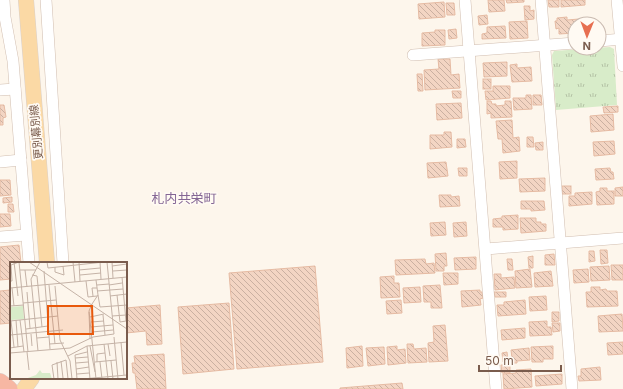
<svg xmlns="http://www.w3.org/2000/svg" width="623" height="389" font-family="Inter,'Noto Sans JP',sans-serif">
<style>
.grass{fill:url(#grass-tufts)}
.building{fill:url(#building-back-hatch);stroke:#e6bba3}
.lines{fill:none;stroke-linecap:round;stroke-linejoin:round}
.minor-casing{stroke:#d1beb0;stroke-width:12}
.major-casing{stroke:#dad1cd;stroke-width:16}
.highway-casing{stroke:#dad1cd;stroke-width:18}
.minor{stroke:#fff;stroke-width:11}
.major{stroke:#fbd9a5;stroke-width:15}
.highway{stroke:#f7b7a3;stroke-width:17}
.labels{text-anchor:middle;stroke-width:3.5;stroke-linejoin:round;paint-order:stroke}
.street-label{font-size:11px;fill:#7a5c4d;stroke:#fffaf3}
.quarter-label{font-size:13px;fill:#846695;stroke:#fffaf3}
.inset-road{fill:none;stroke:#c5b3a7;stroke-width:1}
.view{fill:#e8590c;fill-opacity:0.15;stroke:#e8590c;stroke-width:2}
.inset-edge{fill:none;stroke:#7a5c4d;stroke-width:2}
</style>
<defs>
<pattern id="grass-tufts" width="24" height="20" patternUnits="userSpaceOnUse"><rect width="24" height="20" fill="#d8ecc9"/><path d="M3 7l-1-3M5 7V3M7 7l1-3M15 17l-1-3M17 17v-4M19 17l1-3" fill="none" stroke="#b4c2a5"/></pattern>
<pattern id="building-back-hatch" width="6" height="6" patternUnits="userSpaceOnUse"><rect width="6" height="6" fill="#f3d5c3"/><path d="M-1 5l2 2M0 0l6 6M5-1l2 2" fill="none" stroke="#cab0a1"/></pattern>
</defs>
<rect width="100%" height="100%" fill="#fdf6ec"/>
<!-- grass -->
<polygon class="grass" points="610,47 614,49 617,105 556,110 552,55 554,51"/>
<!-- building -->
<g class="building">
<polygon points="488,0 504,0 505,11 489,12"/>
<polygon points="506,0 524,0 524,2 507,3"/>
<polygon points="548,0 559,0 559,7 549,7"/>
<polygon points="561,0 585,0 585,5 561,7"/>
<polygon points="444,2 445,17 419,19 418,4"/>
<polygon points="446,3 454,3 455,15 447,15"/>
<polygon points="524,6 530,6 530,11 534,10 534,19 525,20"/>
<polygon points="487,15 488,24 479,25 478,16"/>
<polygon points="567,17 567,20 579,19 579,24 575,24 575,33 559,34 559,28 556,29 555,21 557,21 557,18"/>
<polygon points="527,21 528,38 510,39 509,22"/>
<polygon points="505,26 506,38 482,39 482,34 487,33 487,27"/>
<polygon points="456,29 457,38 449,39 448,30"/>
<polygon points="435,30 445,30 445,45 422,46 422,33 435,32"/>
<polygon points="438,59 450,59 451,75 459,74 460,88 425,90 424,70 439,69"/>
<polygon points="507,62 507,76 484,77 483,63"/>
<polygon points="517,64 517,68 531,67 532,81 512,82 510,65"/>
<polygon points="417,74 422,74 423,91 418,91"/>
<rect x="483" y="79" width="8" height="10"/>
<polygon points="493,86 510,86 510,98 486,100 485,91 493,91"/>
<polygon points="452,91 461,91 461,98 453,98"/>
<polygon points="526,95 531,95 532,109 514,110 513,98 526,98"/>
<polygon points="533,95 541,95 542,105 533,105"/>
<polygon points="487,101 491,101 492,104 496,104 496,106 505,105 505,101 511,101 512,117 491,118 491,113 487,114"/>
<polygon points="461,103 462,118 437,120 436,104"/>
<polygon points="0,105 4,105 6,117 3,118 3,125 0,125"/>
<polygon points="618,106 618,112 604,113 603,107"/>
<polygon points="613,114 614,130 591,132 590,116"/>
<polygon points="512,120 513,138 519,137 520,151 503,153 502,139 498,139 496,121"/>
<polygon points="444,132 451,132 452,147 430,149 430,135 444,135"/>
<polygon points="527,137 533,137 534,147 527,147"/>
<polygon points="457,139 465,139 466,147 457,148"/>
<polygon points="614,141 615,154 594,156 593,142"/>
<polygon points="543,142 543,150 536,150 535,143"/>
<polygon points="517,161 517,178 500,179 499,162"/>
<polygon points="446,162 448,176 428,178 427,163"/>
<polygon points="458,168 467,168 467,176 459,176"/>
<polygon points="610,168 611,172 613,172 614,179 596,180 595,169"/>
<polygon points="545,178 545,191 520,192 519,179"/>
<polygon points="0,180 10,180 11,195 0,196"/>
<rect x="562" y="186" width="9" height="8"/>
<polygon points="623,187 623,196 615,196 615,188"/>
<polygon points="600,188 607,188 607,191 614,191 614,204 597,205 596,192 600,191"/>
<polygon points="592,192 592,204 569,206 569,196 575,196 575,193"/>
<polygon points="439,195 451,195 451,197 459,196 460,206 440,207"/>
<polygon points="12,197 12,202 3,203 3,198"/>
<polygon points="521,201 544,201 545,210 531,211 531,209 521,209"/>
<polygon points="8,204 13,204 14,212 8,212"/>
<polygon points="0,214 10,214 11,226 0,227"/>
<polygon points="518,215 518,229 503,230 503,227 493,227 493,219 502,218 502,216"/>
<polygon points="520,218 536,218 536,222 541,222 541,224 546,224 546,231 521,233"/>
<polygon points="445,222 446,235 431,236 430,223"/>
<polygon points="466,222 467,236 454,237 453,223"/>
<polygon points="19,245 21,263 11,263 11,279 0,280 0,247"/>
<polygon points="600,250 607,250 608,263 601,264"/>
<polygon points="589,251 594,251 595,261 589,262"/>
<polygon points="446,253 447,266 444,266 444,271 436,271 435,254"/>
<polygon points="554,254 555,265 545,265 545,255"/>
<polygon points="533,256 533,268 529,268 528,257"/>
<polygon points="476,257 476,269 455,270 454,258"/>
<polygon points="425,259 426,264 434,263 435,273 396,275 395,260"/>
<polygon points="507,259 512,259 513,270 508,270"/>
<polygon points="611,265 623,265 623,280 612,280"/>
<polygon points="315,266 323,362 237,369 229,273"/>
<polygon points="609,266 610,280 591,281 590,267"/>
<polygon points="530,269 532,287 516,288 515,271"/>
<polygon points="588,269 589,282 574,283 573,270"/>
<polygon points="551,271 553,286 535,287 534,273"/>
<polygon points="443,273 458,273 458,284 444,285"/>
<polygon points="494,274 501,274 501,278 514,277 515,288 495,290"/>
<polygon points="394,276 394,283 399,283 400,297 381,298 380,277"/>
<polygon points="440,285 442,308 431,308 431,302 424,302 423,286"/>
<polygon points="420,287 421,302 404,303 403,288"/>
<polygon points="591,287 600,287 600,290 606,289 607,291 617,291 618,306 587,307 586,292 591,292"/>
<polygon points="10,290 11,292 11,323 0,324 0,291"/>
<polygon points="480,290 480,292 482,292 483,298 480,299 481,305 462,307 461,291"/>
<polygon points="494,292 506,292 506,297 495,297"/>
<polygon points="546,296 547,310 530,311 529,297"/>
<polygon points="401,300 402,313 387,314 386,301"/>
<polygon points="525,300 526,314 498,316 497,305 504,305 504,302"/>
<polygon points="229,303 234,369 183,374 178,307"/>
<polygon points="160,305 162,344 147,345 146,331 126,333 126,308"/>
<polygon points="552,312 559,312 559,321 552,322"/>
<polygon points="622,314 623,331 599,332 598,316"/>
<polygon points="547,321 547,327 551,327 552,335 530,336 529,322"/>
<polygon points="552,323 560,323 560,331 553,332"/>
<polygon points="445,325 448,361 429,362 428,343 434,342 433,326"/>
<polygon points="525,328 525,338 502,340 501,330"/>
<polygon points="623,342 623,354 608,355 607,343"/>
<polygon points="407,344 413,344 414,349 426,348 427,362 408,363"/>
<polygon points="362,346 363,366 347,368 346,348"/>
<polygon points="397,346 397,350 405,349 406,363 388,365 387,347"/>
<polygon points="553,346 553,359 543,359 543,362 532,362 531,347"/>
<polygon points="384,347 385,364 368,366 366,348"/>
<polygon points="529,348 530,360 517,361 517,363 510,363 509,358 512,358 511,350"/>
<polygon points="507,352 508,361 503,362 502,353"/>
<polygon points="164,354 166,389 137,389 135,373 133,373 132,363 135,363 134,356"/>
<polygon points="501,365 510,365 510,373 502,373"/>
<polygon points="600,367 601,380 579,381 578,376 581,376 581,369"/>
<polygon points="531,369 532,387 504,389 503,374 516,373 516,370"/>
<polygon points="562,374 562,384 536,386 535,376"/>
<polygon points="402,383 403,389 340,389 340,388"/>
</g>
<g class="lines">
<defs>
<g id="minor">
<polyline points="4,0 5,17 13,61 29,263"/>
<polyline points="46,0 63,263"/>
<polyline points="465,0 496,389"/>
<polyline points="541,0 572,389"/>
<polyline points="617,0 623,66"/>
<polyline points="599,41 623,39"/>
<polyline points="413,55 575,43"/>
<polyline points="0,90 15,89"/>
<polyline points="0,162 21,160"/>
<polyline points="0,237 26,235"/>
<polyline points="486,249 623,238"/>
</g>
<g id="major">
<polyline points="26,0 47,263"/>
<polyline points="24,389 32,378"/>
</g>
<polyline id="highway" points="0,382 9,389"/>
</defs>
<!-- minor casing -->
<use href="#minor" class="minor-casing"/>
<!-- major casing -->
<use href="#major" class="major-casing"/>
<!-- highway casing -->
<use href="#highway" class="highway-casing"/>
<!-- minor -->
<use href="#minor" class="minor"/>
<!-- major -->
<use href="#major" class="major"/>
<!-- highway -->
<use href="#highway" class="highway"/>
</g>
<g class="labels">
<!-- street labels -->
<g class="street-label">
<text transform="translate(36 132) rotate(-95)" y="4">更別幕別線</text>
</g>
<!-- quarter labels -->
<g class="quarter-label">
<text x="184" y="203">札内共栄町</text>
</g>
</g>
<!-- overview -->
<g transform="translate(10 262)">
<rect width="117" height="117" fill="#fdf6ec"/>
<path d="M13,44l1,13 -13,1 -1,-13z" fill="#d8ecc9"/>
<path d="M30,108l2,3h8l2,6h-27l11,-4z" fill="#d8ecc9"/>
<path class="inset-road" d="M4,0l4,34M9,0l9,90M19,0l98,67M37,0l1,6 56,-6M63,0l2,20M69,0l1,19M90,0l1,17M102,0l1,16M102,4l15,-2M45,5v5l9,3 -1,-9M10,8h16M15,8l2,17M69,8l21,-2M34,9l6,78M103,9l14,-1M22,13l5,1 5,51M70,13l21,-2M112,15l4,44M0,19h2l-1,-16 8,-3M76,19l2,16 9,-1M39,23l6,59M87,23l12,-1M99,23l13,-2M45,24l5,54 10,21 2,18M0,26l117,-11M2,26l2,18M87,29l26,-2M17,30l3,36M88,33l2,12 27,-2M107,33l3,27 6,-1M83,34l-1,-8h5M100,34l17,-2M13,41l33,-3M82,42l6,-9 -2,-15M82,42l-3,7 7,68M0,44l14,-1M79,50l1,27M93,53l2,20M102,54l14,-1M80,55l14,-3M6,58l2,27M10,58l4,32M0,59l48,-5M1,59l3,26M81,60l13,-1M81,65l22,-2M16,67l22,-3M82,70l21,-2M21,72l1,12M0,73l53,-5M104,75l4,42M27,76l12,-1M111,80l3,33M39,82l15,-1M94,82l4,35M98,82l2,12M77,84l3,33M80,84l5,26M0,86l13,-2M28,89l-7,-72 9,-17M17,90l2,18M0,91l60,-5 23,-11 21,-3 -7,-72M58,94l19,-10 40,-4M65,96l13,-1M51,99l2,17M101,99l2,18M47,100l1,17M85,100l21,-2M87,100v-8l8,-1M90,100l2,17M66,101l12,-1M66,107l13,-2M67,112l12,-1M44,117l-2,-14 14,-5 2,19M67,117l-2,-24 12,-3M72,117l45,-4"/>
<path class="view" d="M38,44h44l1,28h-45z"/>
<rect width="117" height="117" class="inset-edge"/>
</g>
<!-- north arrow -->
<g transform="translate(587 36) rotate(181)"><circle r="19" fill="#fffaf3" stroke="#cabbb1"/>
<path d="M0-3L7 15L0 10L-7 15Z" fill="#e76f51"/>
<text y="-6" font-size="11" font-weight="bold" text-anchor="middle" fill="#7a5c4d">N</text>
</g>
<!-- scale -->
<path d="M479 365v6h82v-6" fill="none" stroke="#7a5c4d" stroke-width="2"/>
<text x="485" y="365" font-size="12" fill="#7a5c4d" stroke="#fffaf3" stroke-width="3" paint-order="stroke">50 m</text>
</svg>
